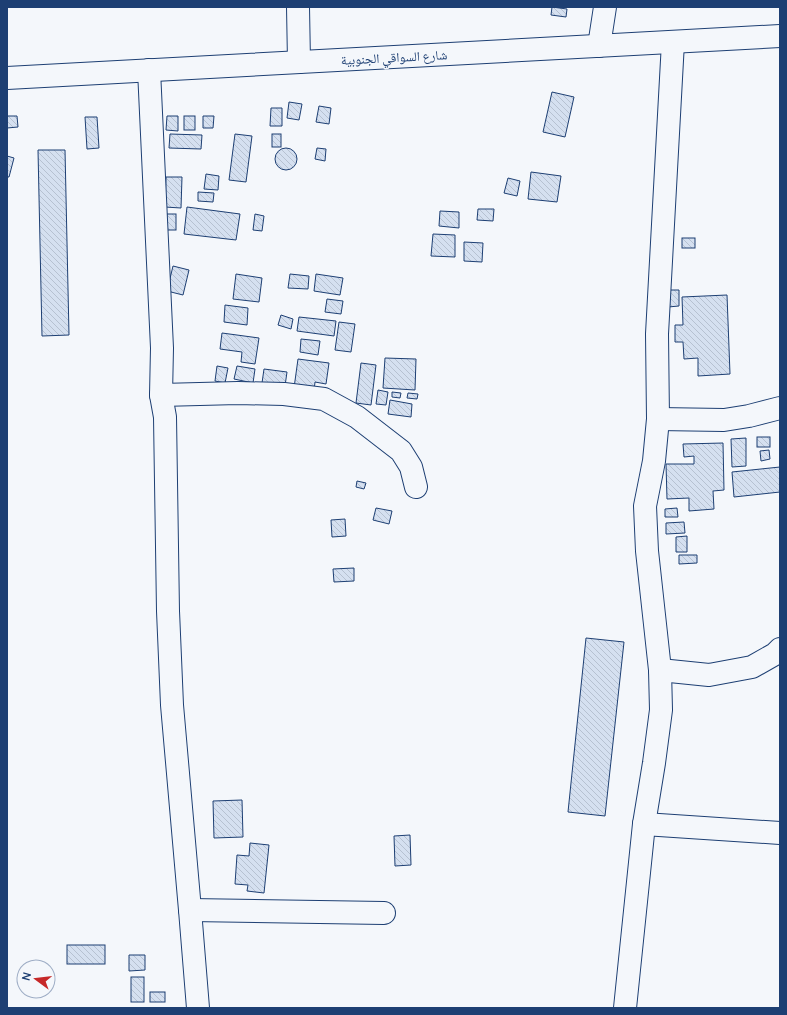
<svg xmlns="http://www.w3.org/2000/svg" width="787" height="1015" font-family="Manrope,'Noto Naskh Arabic',sans-serif">
<style>
.building{fill:url(#building-back-hatch);stroke:#1d3f73}
.lines{fill:none;stroke-linecap:round;stroke-linejoin:round}
.street-casing{stroke:#1d3f73;stroke-width:24}
.secondary-casing{stroke:#1d3f73;stroke-width:24}
.street{stroke:#f4f7fb;stroke-width:22}
.secondary{stroke:#f4f7fb;stroke-width:22}
.labels{text-anchor:middle;stroke-width:3;stroke-linejoin:round;paint-order:stroke}
.street-label{font-size:13px;fill:#1d3f73;stroke:#f4f7fb}
</style>
<defs>
<pattern id="building-back-hatch" width="6" height="6" patternUnits="userSpaceOnUse"><rect width="6" height="6" fill="#d5e0f0"/><path d="M-1 5l2 2M0 0l6 6M5-1l2 2" fill="none" stroke="#b6c1d1"/></pattern>
</defs>
<rect width="100%" height="100%" fill="#f4f7fb"/>
<!-- building -->
<g class="building">
<polygon points="552,7 567,9 566,17 551,15"/>
<polygon points="552,92 574,97 565,137 543,132"/>
<polygon points="289,102 302,104 299,120 287,118"/>
<polygon points="319,106 331,108 329,124 316,122"/>
<polygon points="271,108 282,108 282,126 270,126"/>
<polygon points="7,116 17,116 18,127 7,128"/>
<polygon points="167,116 178,116 178,131 166,130"/>
<rect x="184" y="116" width="11" height="14"/>
<polygon points="203,116 214,116 213,128 203,128"/>
<polygon points="85,117 97,117 99,148 87,149"/>
<polygon points="170,134 202,135 201,149 169,148"/>
<polygon points="235,134 252,136 246,182 229,180"/>
<rect x="272" y="134" width="9" height="13"/>
<circle cx="286" cy="159" r="11"/>
<polygon points="317,148 326,149 325,161 315,159"/>
<polygon points="38,150 65,150 69,335 42,336"/>
<polygon points="7,156 14,158 9,177 7,177"/>
<polygon points="531,172 561,176 557,202 528,199"/>
<polygon points="206,174 219,176 218,190 204,189"/>
<polygon points="166,177 182,177 181,208 165,207"/>
<polygon points="508,178 520,181 517,196 504,193"/>
<polygon points="198,192 214,193 213,202 198,201"/>
<polygon points="187,207 240,214 236,240 184,234"/>
<polygon points="478,209 494,209 493,221 477,220"/>
<polygon points="440,211 459,212 459,228 439,226"/>
<rect x="165" y="214" width="11" height="16"/>
<polygon points="255,214 264,216 262,231 253,230"/>
<polygon points="433,234 455,235 455,257 431,256"/>
<rect x="682" y="238" width="13" height="10"/>
<polygon points="464,242 483,243 482,262 464,261"/>
<polygon points="173,266 189,270 183,295 167,291"/>
<polygon points="236,274 262,278 259,302 233,299"/>
<polygon points="290,274 309,276 308,289 288,288"/>
<polygon points="316,274 343,278 340,295 314,291"/>
<polygon points="668,290 679,290 679,306 668,307"/>
<polygon points="727,295 730,374 698,376 698,358 684,359 683,342 675,342 675,325 683,325 682,297"/>
<polygon points="327,299 343,301 341,314 325,312"/>
<polygon points="225,305 248,308 247,325 224,322"/>
<polygon points="281,315 293,319 291,329 278,325"/>
<polygon points="299,317 336,321 334,336 297,331"/>
<polygon points="339,322 355,324 351,352 335,350"/>
<polygon points="222,333 259,338 255,364 241,362 242,352 220,349"/>
<polygon points="301,339 320,341 318,355 300,352"/>
<polygon points="385,358 416,359 415,390 383,388"/>
<polygon points="298,359 329,363 326,384 315,382 314,391 294,388"/>
<polygon points="361,363 376,365 371,405 356,403"/>
<polygon points="217,366 228,368 225,383 215,381"/>
<polygon points="237,366 255,369 253,383 234,379"/>
<polygon points="264,369 287,372 285,386 262,383"/>
<polygon points="378,390 388,392 386,405 376,404"/>
<polygon points="392,392 401,393 400,398 392,397"/>
<polygon points="408,393 418,394 417,399 407,398"/>
<polygon points="390,400 412,404 411,417 388,414"/>
<rect x="757" y="437" width="13" height="10"/>
<polygon points="746,438 746,466 732,467 731,439"/>
<polygon points="723,443 724,490 713,491 714,509 689,511 689,498 667,499 666,464 694,464 694,456 684,457 683,444"/>
<polygon points="769,450 770,459 761,461 760,451"/>
<polygon points="780,467 780,492 734,497 732,472"/>
<polygon points="357,481 366,483 364,489 356,487"/>
<polygon points="376,508 392,511 389,524 373,520"/>
<polygon points="677,508 678,517 665,517 665,509"/>
<polygon points="345,519 346,536 332,537 331,520"/>
<polygon points="684,522 685,533 666,534 666,523"/>
<polygon points="687,536 687,552 676,552 676,537"/>
<polygon points="679,555 697,555 697,563 679,564"/>
<polygon points="354,568 354,581 334,582 333,569"/>
<polygon points="586,638 624,642 605,816 568,812"/>
<polygon points="242,800 243,837 214,838 213,801"/>
<polygon points="410,835 411,865 395,866 394,836"/>
<polygon points="250,843 269,845 264,893 247,891 248,885 235,884 237,855 249,856"/>
<rect x="67" y="945" width="38" height="19"/>
<polygon points="129,955 145,955 145,970 129,971"/>
<rect x="131" y="977" width="13" height="25"/>
<rect x="150" y="992" width="15" height="10"/>
</g>
<g class="lines">
<defs>
<g id="street">
<polyline points="298,7 299,62"/>
<polyline points="599,46 605,7"/>
<polyline points="149,70 162,348 161,395 165,417 168,611 172,705 190,910 198,1008"/>
<polyline points="161,395 238,393 284,394 324,399 357,417 401,451 411,467 416,487"/>
<polyline points="658,419 724,420 749,416 780,408"/>
<polyline points="660,670 709,675 752,667 775,654 780,649"/>
<polyline points="644,824 780,833"/>
<polyline points="190,910 384,913"/>
<polyline points="625,1008 644,824 654,763 661,710 660,670 647,551 645,506 654,461 658,419 657,334 673,42"/>
</g>
<polyline id="secondary" points="7,78 780,36"/>
</defs>
<!-- street casing -->
<use href="#street" class="street-casing"/>
<!-- secondary casing -->
<use href="#secondary" class="secondary-casing"/>
<!-- street -->
<use href="#street" class="street"/>
<!-- secondary -->
<use href="#secondary" class="secondary"/>
</g>
<g class="labels">
<!-- street labels -->
<g class="street-label">
<text transform="translate(394 57) rotate(-3)" y="5">شارع السواقي الجنوبية</text>
</g>
</g>
<!-- border -->
<rect width="787" height="1015" fill="none" stroke="#1d3f73" stroke-width="16"/>
<!-- north arrow -->
<g transform="translate(36 979) rotate(285)"><circle r="19" fill="#f4f7fb" stroke="#9eadc5"/>
<path d="M0-3L7 15L0 10L-7 15Z" fill="#c62828"/>
<text y="-6" font-size="11" font-weight="bold" text-anchor="middle" fill="#1d3f73">N</text>
</g>
</svg>
